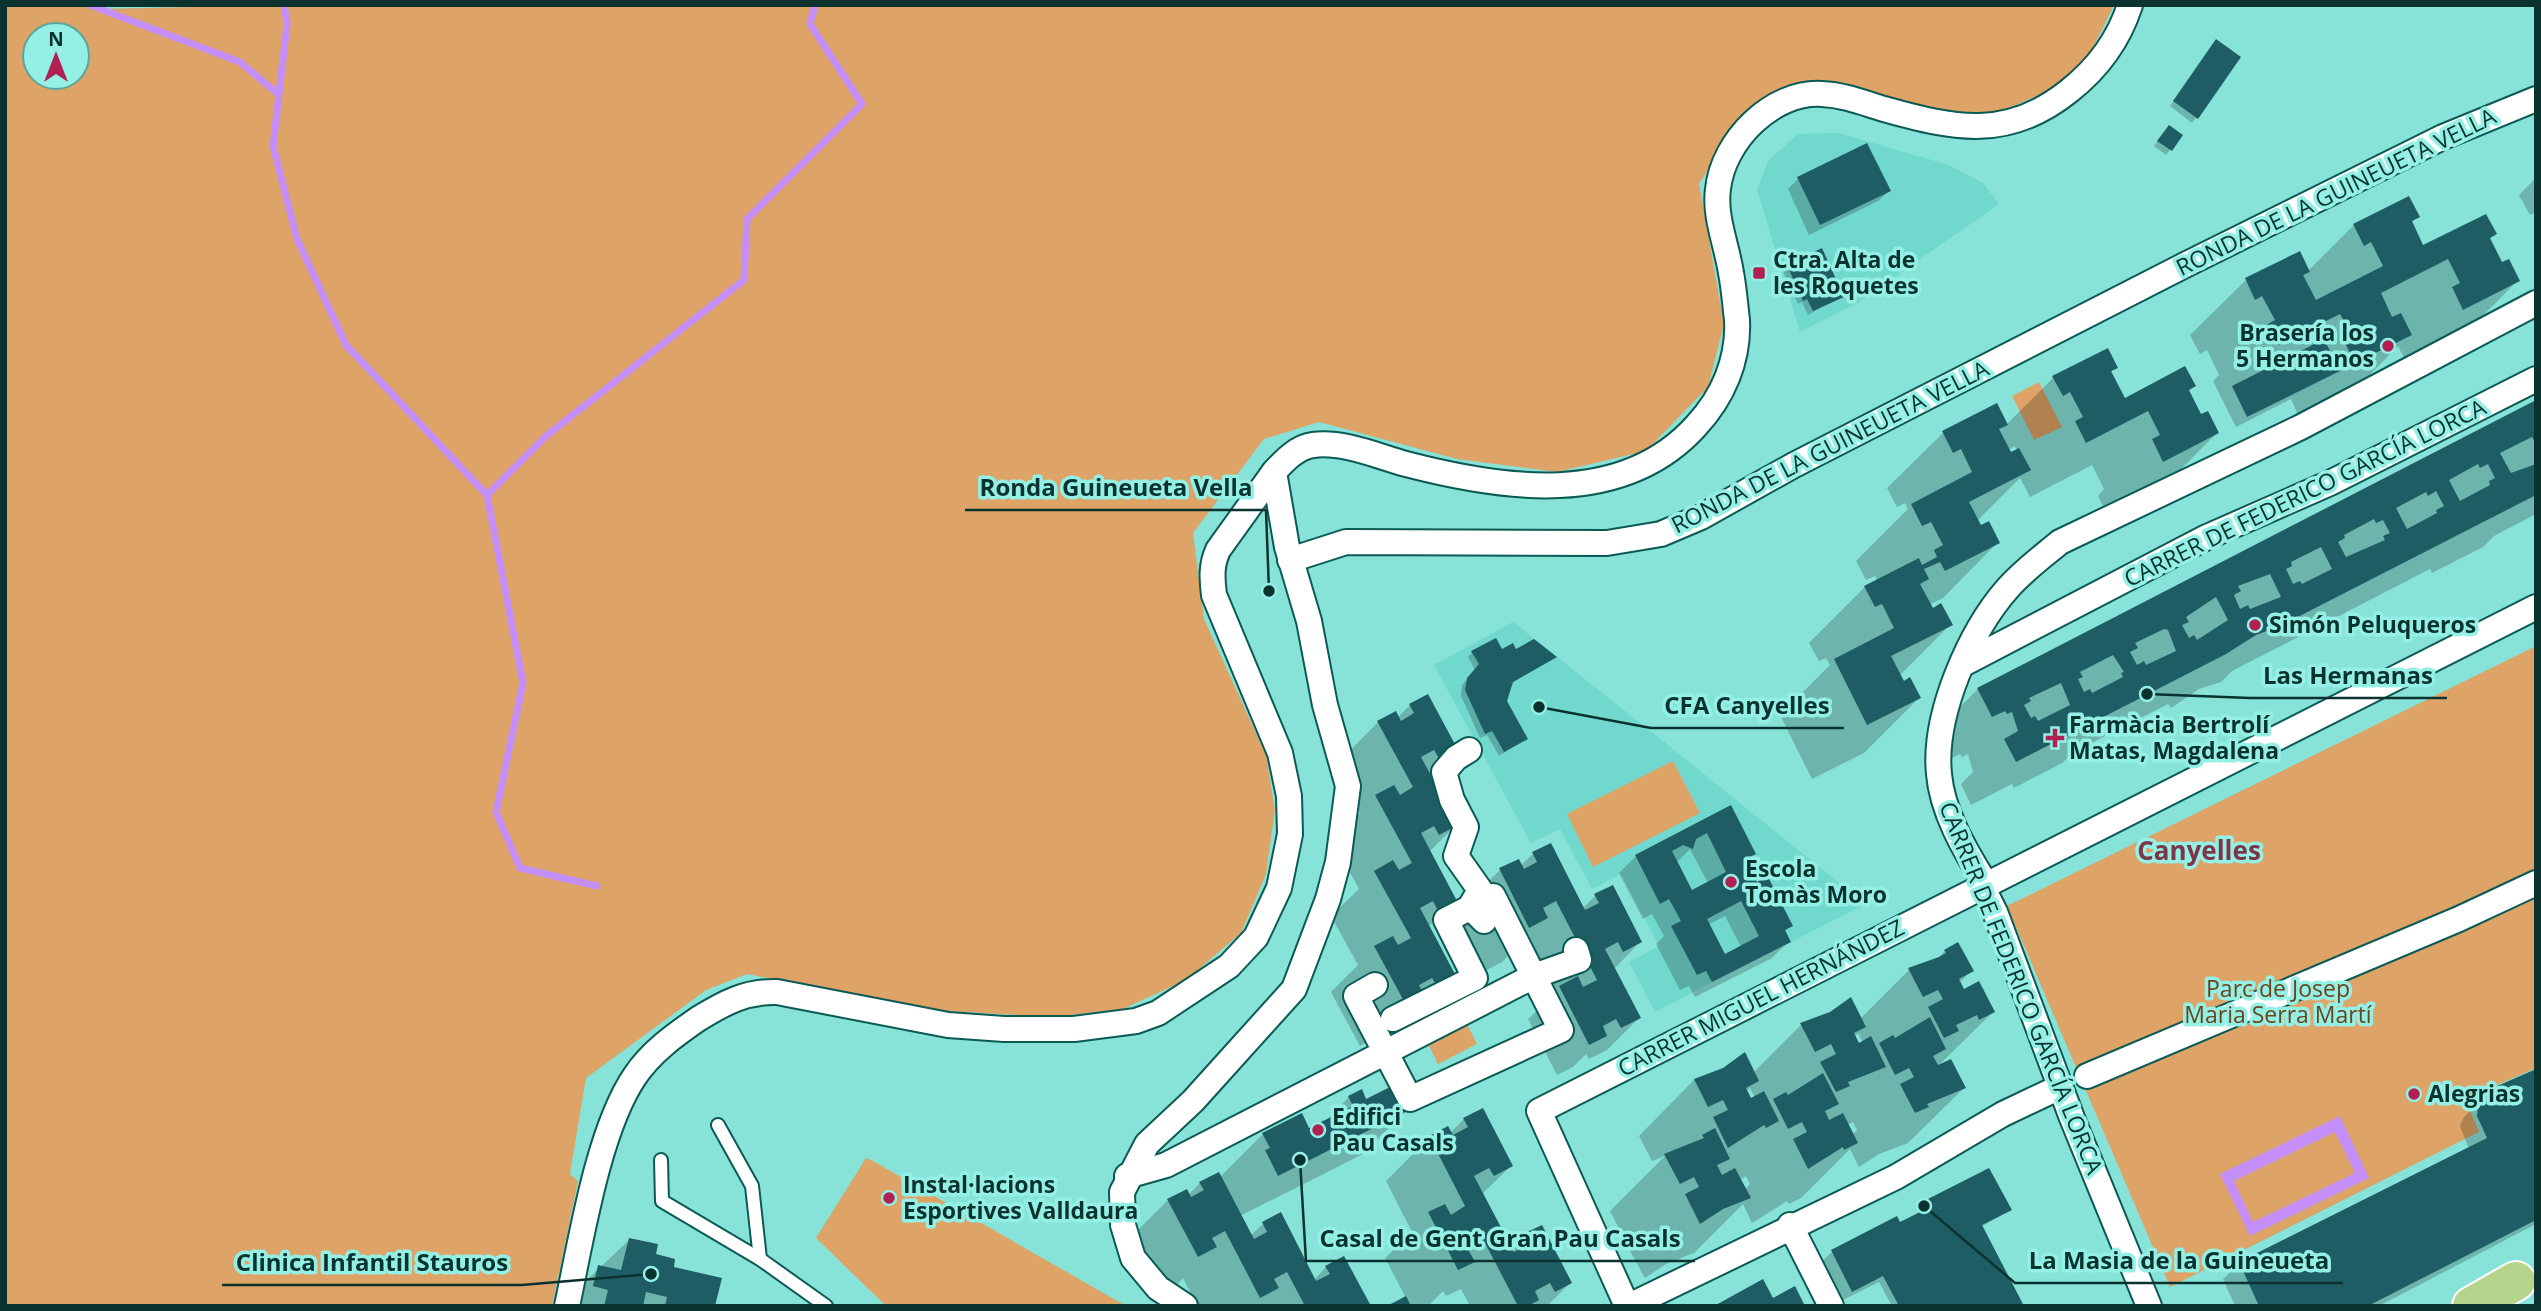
<svg xmlns="http://www.w3.org/2000/svg" width="2541" height="1311" font-family="'Open Sans',sans-serif">
<style>
.built{fill:#71d8cd}
.green{fill:#dda367;fill-rule:evenodd}
.water{fill:#c58ff9;fill-rule:evenodd}
.shadow{fill:#0003;fill-rule:evenodd}
.lines{fill:none;stroke-linecap:round;stroke-linejoin:round}
.stream{stroke:#c58ff9;stroke-width:7}
.building{fill:#1f5d65;fill-rule:evenodd}
.lane-casing{stroke:#0b5a54;stroke-width:16}
.street-casing{stroke:#0b5a54;stroke-width:28}
.highway-casing{stroke:#fff;stroke-width:42}
.lane{stroke:#fff;stroke-width:12}
.street{stroke:#fff;stroke-width:24}
.highway{stroke:#b7d48d;stroke-width:38}
.poi-dot{fill:#b02053;stroke:#94efe5;stroke-width:2.5}
.labels{text-anchor:middle;stroke-width:7;stroke-linejoin:round;paint-order:stroke}
.street-label{font-size:23px;fill:#0a332f;stroke:#94efe5}
.poi-label{font-size:23px;font-weight:bold;fill:#0a332f;stroke:#94efe5;text-anchor:start}
.park-label{font-size:23px;fill:#6b461d;stroke:#94efe5}
.quarter-label{font-size:26px;font-weight:bold;fill:#7d3648;stroke:#94efe5}
.leader{fill:none;stroke:#0a332f;stroke-width:2.5}
.callout-dot{fill:#0a332f;stroke:#94efe5;stroke-width:2.5}
.callout-label{font-size:24px;text-anchor:middle;font-weight:bold;fill:#0a332f;stroke:#94efe5;stroke-width:7;stroke-linejoin:round;paint-order:stroke}
</style>
<rect width="100%" height="100%" fill="#87e2d8"/>
<!-- built -->
<g class="built">
<polygon points="1838,133 1949,165 1983,183 1999,204 1859,302 1800,332 1757,190 1768,161 1798,134"/>
<polygon points="1513,622 1673,749 1865,904 1655,1012 1629,962 1659,946 1621,874 1592,889 1560,829 1531,843 1434,665"/>
</g>
<!-- green -->
<g class="green">
<path d="M5,5h86l5,4 194,-4h1824l-26,53 -38,32 -52,23h-47l-125,-33 -38,8 -49,32 -40,64 25,140 -16,63 -62,64 -89,21 -100,-13 -138,-37 -55,17 -71,94 11,86 62,136 9,55 -9,64 -25,59 -55,47 -63,29 -72,8 -121,-7 -183,-36 -41,16 -120,88 -16,96 8,7 -26,125h-547zM35,35h42v42h-42z"/>
<polygon points="2039,382 2062,427 2034,440 2012,396"/>
<polygon points="2536,646 2536,1068 2465,1099 2479,1132 2170,1287 2007,906"/>
<polygon points="1673,761 1700,813 1593,867 1567,814"/>
<polygon points="1467,1024 1477,1044 1438,1064 1428,1044"/>
<polygon points="866,1158 873,1161 1126,1306 886,1306 816,1238"/>
</g>
<!-- water -->
<path class="water" d="M2340,1116l29,62 -119,58 -30,-62zM2335,1132l20,41 -102,49 -19,-41z"/>
<!-- shadow -->
<g class="shadow">
<polygon points="2216,41 2238,58 2192,123 2170,106"/>
<polygon points="2164,132 2181,136 2166,155 2154,146"/>
<polygon points="2536,178 2536,215 2534,213 2530,215 2519,195"/>
<polygon points="1798,179 1889,191 1878,201 1809,235 1788,189"/>
<polygon points="2417,217 2411,223 2422,248 2495,234 2489,239 2501,264 2518,280 2463,336 2407,364 2398,346 2355,390 2299,417 2291,399 2236,427 2213,381 2219,375 2207,350 2200,354 2190,335 2246,280 2299,253 2308,271 2354,225"/>
<polygon points="1788,267 1842,296 1808,315 1802,302 1798,304 1783,271"/>
<path d="M2116,367l-6,6 14,27 70,-14 -7,6 13,24 17,17 -55,55 -54,28 -10,-20 6,-7 -12,-24 -62,32 -10,-19 -43,43 21,21 -55,56 -14,7 21,20 -51,51 20,22 -55,55 -52,26 -32,-64 50,-50 -4,-7 -7,3 -10,-18 56,-56 13,-6 -3,-5 -9,4 -10,-19 52,-52 -3,-6 -8,4 -10,-19 56,-55 54,-28 9,20 47,-47zM2015,446l2,5 -7,3 -2,-4z"/>
<polygon points="2536,402 2536,514 2494,536 2483,547 2432,573 2430,569 2232,671 2221,682 2199,689 2171,708 2168,704 2074,752 2062,763 2014,788 2012,784 1971,805 1961,784 1973,772 1968,754 1962,757 1960,754 1948,760 1934,733 1978,689"/>
<polygon points="1515,651 1554,658 1510,684 1505,701 1526,739 1499,756 1487,735 1480,738 1461,696 1462,685 1475,670 1468,657 1472,653"/>
<polygon points="1410,705 1456,750 1430,776 1456,825 1429,852 1455,901 1428,927 1453,975 1377,1036 1360,1046 1331,992 1358,965 1331,916 1359,889 1332,840 1360,813 1334,767 1378,722 1397,718"/>
<path d="M1731,808l23,45 -9,9 12,23 34,40 -7,7 5,9 -17,17 -77,39 -6,-11 -9,4 -24,-46 8,-8 -12,-22 -9,5 -24,-46 17,-17zM1690,849l18,34 -17,9 -15,-29zM1725,916l16,31 -17,9 -16,-31z"/>
<polygon points="1533,854 1582,909 1595,896 1640,942 1614,969 1639,1018 1607,1050 1589,1059 1586,1054 1573,1067 1557,1075 1528,1019 1543,1005 1515,949 1502,962 1485,971 1456,914 1500,870 1520,866"/>
<path d="M1945,951l26,20 -12,12 5,8 29,21 -55,54 26,22 -56,55 -29,11 -20,13 -9,-18 -49,49 -12,6 -2,-3 -35,22 -9,-19 -49,49 -28,11 -21,14 -15,-27 12,-13 -3,-7 -15,7 -14,-27 55,-55 -13,5 -13,-25 55,-56 30,-11 29,4 48,-48 59,-6 49,-49 28,-11zM1858,1033l5,10 -5,2 -4,-8zM1750,1088l5,10 -5,2 -4,-8zM1853,1122l4,8 -5,5 -5,-10zM1746,1176l4,8 -5,6 -5,-10z"/>
<polygon points="2536,1072 2536,1224 2379,1306 2235,1306 2223,1279 2240,1263 2469,1149 2460,1126 2464,1117 2489,1091"/>
<polygon points="1349,1097 1407,1110 1363,1154 1240,1216 1250,1236 1263,1224 1280,1215 1314,1280 1326,1267 1369,1306 1197,1306 1183,1278 1171,1291 1153,1300 1124,1244 1168,1200 1188,1195 1200,1183 1220,1177 1263,1134 1309,1130 1324,1123"/>
<polygon points="1464,1119 1511,1166 1482,1194 1511,1250 1526,1235 1570,1283 1547,1306 1470,1306 1461,1289 1446,1296 1443,1291 1428,1306 1391,1306 1406,1298 1385,1258 1412,1232 1386,1181 1430,1137 1450,1133"/>
<polygon points="1925,1202 2010,1210 1981,1227 2022,1306 1892,1306 1879,1282 1841,1301 1821,1262 1832,1252 1896,1218 1899,1225 1923,1213 1920,1207"/>
<polygon points="629,1240 672,1268 713,1306 565,1306 567,1299"/>
</g>
<g class="lines">
<!-- stream -->
<g class="stream">
<polyline points="90,5 240,62 278,94"/>
<polyline points="284,5 287,24 273,146 297,239 346,345 487,495"/>
<polyline points="597,886 520,868 496,812 523,683 487,495 546,436 744,280 747,219 862,104 810,24 815,5"/>
</g>
</g>
<!-- building -->
<g class="building">
<polygon points="2216,39 2241,57 2198,119 2173,101"/>
<polygon points="2169,125 2183,135 2172,151 2157,141"/>
<polygon points="1867,143 1891,191 1820,225 1797,177"/>
<polygon points="2409,196 2420,217 2412,221 2423,245 2486,214 2497,234 2490,238 2502,262 2509,259 2520,281 2463,310 2452,287 2460,283 2448,259 2381,293 2392,317 2401,313 2412,335 2355,363 2344,341 2352,337 2340,314 2278,345 2268,324 2275,320 2262,296 2255,300 2245,278 2300,251 2310,272 2303,275 2316,300 2383,266 2371,242 2364,246 2353,224"/>
<polygon points="1822,248 1844,297 1813,311 1807,299 1803,301 1787,265"/>
<polygon points="2324,339 2340,371 2247,417 2232,386"/>
<polygon points="2108,348 2118,368 2111,371 2125,398 2185,366 2196,386 2189,390 2201,414 2208,411 2219,433 2163,462 2152,439 2160,435 2148,411 2086,443 2075,421 2083,417 2070,392 2063,396 2052,376"/>
<path d="M2536,400v44l-4,-7 -32,16 11,20 25,-9v31l-258,132 -22,8 -30,19 -210,108 -12,-23 14,-8 -6,-19 -5,2 -2,-3 -13,6 -15,-29zM2478,464l2,4 8,-4 7,14 -6,3 1,4 -30,16 -11,-21zM2436,491l8,15 -8,4 1,3 -30,16 -11,-21 30,-16 2,4zM2374,519l2,4 7,-3 7,13 -7,3 2,4 -39,17 -8,-15 7,-4 -1,-3zM2321,547l11,22 -30,15 -2,-3 -7,3 -7,-15 6,-3 -1,-4zM2270,574l11,23 -31,12 -2,-4 -8,4 -6,-14 7,-4 -3,-5zM2216,597l12,23 -31,20 -3,-5 -5,3 -7,-13 7,-3 -3,-5zM2164,629l4,1 8,21 -30,14 -2,-4 -7,4 -7,-13 8,-4 -3,-5zM2113,655l11,17 -3,1 2,4 -31,16 -2,-4 -6,3 -6,-13 5,-2 -3,-5zM2061,683l9,22 -32,16 -3,-5 -4,2 -7,-13 7,-4 -2,-3z"/>
<polygon points="1997,403 2008,425 1999,429 2011,452 2019,448 2031,470 1969,502 1981,525 1989,521 2000,543 1945,571 1940,562 1924,569 1929,579 1920,584 1933,608 1941,603 1953,625 1891,656 1904,681 1910,677 1921,698 1867,725 1834,659 1894,628 1882,604 1875,607 1864,586 1919,558 1922,565 1937,557 1934,550 1943,545 1931,522 1922,526 1911,504 1972,472 1961,449 1953,453 1942,431"/>
<polygon points="1496,638 1502,649 1513,643 1516,649 1534,639 1557,657 1513,682 1507,701 1528,739 1504,752 1492,731 1485,734 1465,690 1467,678 1479,664 1471,651"/>
<polygon points="1428,694 1458,750 1440,760 1434,750 1421,757 1458,825 1439,835 1434,826 1421,833 1457,901 1438,911 1433,901 1420,908 1456,976 1437,986 1432,978 1419,985 1423,993 1405,1003 1374,946 1393,936 1398,945 1411,938 1374,871 1393,860 1399,870 1412,863 1375,795 1394,785 1400,795 1413,787 1377,721 1396,711 1401,721 1414,713 1409,704"/>
<path d="M1731,805l25,49 -10,5 11,23 11,-5 25,49 -8,4 6,12 -79,40 -6,-11 -9,4 -26,-49 10,-5 -12,-22 -9,5 -25,-49zM1707,833l19,39 -34,18 -20,-39 11,-6 10,4 3,-10zM1741,901l18,35 -34,18 -18,-35z"/>
<polygon points="1551,843 1585,910 1599,903 1594,894 1613,885 1642,942 1623,952 1618,942 1605,949 1641,1018 1621,1028 1616,1019 1603,1026 1607,1036 1589,1045 1559,986 1578,976 1583,987 1597,980 1556,901 1543,908 1548,918 1529,928 1499,868 1519,859 1524,869 1537,862 1532,852"/>
<polygon points="1958,942 1974,971 1959,979 1964,989 1979,981 1995,1012 1979,1020 1977,1015 1956,1025 1959,1031 1944,1038 1928,1007 1943,999 1938,990 1923,997 1908,968 1939,957 1946,953 1944,950"/>
<polygon points="1851,997 1866,1027 1854,1033 1859,1043 1871,1036 1886,1067 1848,1082 1850,1086 1836,1092 1820,1062 1836,1054 1831,1044 1815,1052 1800,1023 1830,1012"/>
<polygon points="1930,1017 1946,1049 1933,1056 1938,1065 1951,1059 1966,1088 1927,1104 1929,1107 1915,1113 1900,1084 1914,1077 1909,1068 1895,1075 1879,1043 1893,1035 1895,1038"/>
<polygon points="1745,1052 1759,1081 1746,1088 1751,1098 1764,1091 1779,1121 1766,1128 1764,1125 1728,1148 1713,1117 1728,1110 1723,1100 1708,1107 1694,1079 1723,1068"/>
<polygon points="2536,1069 2536,1220 2368,1306 2259,1306 2239,1262 2487,1138 2477,1116 2479,1098 2488,1090"/>
<polygon points="1823,1073 1839,1104 1825,1111 1829,1120 1843,1113 1858,1143 1844,1150 1843,1147 1808,1169 1793,1139 1807,1132 1802,1122 1788,1129 1773,1099 1786,1092 1788,1095"/>
<polygon points="1396,1084 1409,1110 1278,1176 1265,1150 1270,1148 1262,1133 1302,1113 1309,1128 1353,1106 1348,1096 1362,1089 1366,1099"/>
<polygon points="1483,1108 1513,1166 1494,1176 1489,1168 1474,1176 1514,1252 1531,1243 1525,1233 1542,1225 1572,1283 1555,1292 1550,1283 1535,1291 1539,1300 1528,1306 1518,1306 1485,1243 1469,1251 1475,1262 1458,1270 1428,1212 1445,1204 1451,1215 1465,1206 1429,1136 1448,1126 1453,1135 1468,1127 1463,1118"/>
<polygon points="1715,1128 1730,1159 1717,1165 1722,1175 1735,1168 1751,1198 1723,1209 1700,1224 1685,1194 1699,1187 1694,1177 1680,1184 1664,1154 1704,1138 1702,1135"/>
<polygon points="1989,1168 2012,1210 1982,1225 2024,1306 1899,1306 1883,1276 1852,1292 1831,1250 1897,1216 1900,1222 1928,1208 1924,1201"/>
<polygon points="1219,1172 1254,1239 1267,1232 1262,1222 1281,1212 1316,1281 1330,1274 1325,1266 1344,1256 1371,1306 1305,1306 1287,1272 1274,1279 1279,1288 1260,1298 1225,1231 1212,1238 1217,1247 1198,1257 1167,1199 1187,1189 1191,1197 1204,1190 1199,1182"/>
<polygon points="629,1238 658,1244 656,1254 675,1259 674,1267 722,1278 715,1306 665,1306 667,1297 646,1292 643,1306 604,1306 608,1290 593,1286 598,1265 621,1270"/>
<polygon points="1763,1279 1773,1298 1795,1286 1805,1306 1714,1306"/>
<polygon points="1406,1296 1411,1306 1387,1306"/>
</g>
<g class="lines">
<defs>
<g id="lane">
<polyline points="718,1125 752,1186 760,1259"/>
<polyline points="661,1160 662,1201 760,1259 826,1306"/>
</g>
<g id="street">
<polyline points="1290,560 1346,542 1607,543 1661,534 1701,517 1794,465 2185,265 2443,137 2536,99"/>
<polyline points="1963,664 2207,537 2330,483 2536,379"/>
<polyline points="1469,750 1456,758 1444,772 1452,800 1466,827 1456,856 1480,890 1470,907 1484,921"/>
<polyline points="1375,985 1356,996 1410,1099 1561,1030 1493,896 1446,920 1475,978 1393,1019"/>
<polyline points="2087,1076 2459,919 2536,883"/>
<polyline points="1127,1176 1166,1165 1534,976 1579,960 1576,950"/>
<polyline points="1790,1225 1831,1306"/>
<path d="M567,1306c14,-65 31,-176 68,-230 16,-24 40,-41 63,-57 26,-16 48,-28 79,-27l171,33 56,4h70l62,-8 22,-8 71,-47 27,-29 23,-49 11,-54 -1,-38 -9,-43 -66,-158c-2,-17 -3,-30 4,-45l56,-78"/>
<path d="M1185,1306l-27,-18 -25,-30 -10,-33 -1,-33 25,-48 46,-43 101,-112 34,-90 10,-37 10,-76 -23,-81 -16,-84 -22,-74 -13,-75c10,-11 23,-25 39,-27 30,-4 64,11 93,19 96,25 216,44 290,-38 27,-29 43,-66 41,-106 -2,-16 -3,-32 -6,-47 -4,-27 -17,-57 -13,-84 5,-48 54,-98 104,-95 22,1 42,9 62,15 71,20 124,31 185,-18 28,-22 50,-52 61,-86"/>
<polyline points="1627,1306 1539,1111 2536,607"/>
<polyline points="1629,1306 1896,1177 2003,1114 2060,1087"/>
<path d="M2149,1306l-77,-188 -77,-206 -13,-26 2,-5c-20,-32 -42,-70 -45,-107 -6,-59 31,-143 69,-186 16,-18 34,-31 52,-46l241,-115 235,-124"/>
</g>
<polyline id="highway" points="2472,1306 2516,1281"/>
</defs>
<!-- lane casing -->
<use href="#lane" class="lane-casing"/>
<!-- street casing -->
<use href="#street" class="street-casing"/>
<!-- highway casing -->
<use href="#highway" class="highway-casing"/>
<!-- lane -->
<use href="#lane" class="lane"/>
<!-- street -->
<use href="#street" class="street"/>
<!-- highway -->
<use href="#highway" class="highway"/>
</g>
<!-- markers -->
<g class="poi-dot">
<rect x="1752" y="266" width="14" height="14" rx="3.5"/>
<circle cx="2388" cy="346" r="7"/>
<circle cx="2255" cy="625" r="7"/>
<path d="M2051.5 727.5h7v7h7v7h-7v7h-7v-7h-7v-7h7z"/>
<circle cx="1731" cy="882" r="7"/>
<circle cx="2414" cy="1094" r="7"/>
<circle cx="1318" cy="1130" r="7"/>
<circle cx="889" cy="1198" r="7"/>
</g>
<g class="labels">
<!-- street labels -->
<g class="street-label">
<text transform="translate(2336 192) rotate(-26)" y="8">RONDA DE LA GUINEUETA VELLA</text>
<text transform="translate(1830 447) rotate(-27)" y="8">RONDA DE LA GUINEUETA VELLA</text>
<text transform="translate(2305 493) rotate(-26)" y="8">CARRER DE FEDERICO GARCÍA LORCA</text>
<text transform="translate(2021 988) rotate(68)" y="8">CARRER DE FEDERICO GARCÍA LORCA</text>
<text transform="translate(1761 998) rotate(-27)" y="8">CARRER MIGUEL HERNÁNDEZ</text>
</g>
<!-- poi labels -->
<g class="poi-label">
<text x="1773" y="268">Ctra. Alta de<tspan x="1773" dy="26">les Roquetes</tspan></text>
<text x="2374" y="341" text-anchor="end">Brasería los<tspan x="2374" dy="26">5 Hermanos</tspan></text>
<text x="2269" y="633">Simón Peluqueros</text>
<text x="2069" y="733">Farmàcia Bertrolí<tspan x="2069" dy="26">Matas, Magdalena</tspan></text>
<text x="1745" y="877">Escola<tspan x="1745" dy="26">Tomàs Moro</tspan></text>
<text x="2428" y="1102">Alegrias</text>
<text x="1332" y="1125">Edifici<tspan x="1332" dy="26">Pau Casals</tspan></text>
<text x="903" y="1193">Instal·lacions<tspan x="903" dy="26">Esportives Valldaura</tspan></text>
</g>
<!-- park labels -->
<g class="park-label">
<text x="2278" y="997">Parc de Josep<tspan x="2278" dy="26">Maria Serra Martí</tspan></text>
</g>
<!-- quarter labels -->
<g class="quarter-label">
<text x="2199" y="860">Canyelles</text>
</g>
</g>
<!-- callouts -->
<path class="leader" d="M1269 591L1266 510H965M2147 694L2250 698H2447M1539 707L1651 728H1844M1300 1160L1306 1261H1695M1924 1206L2015 1283H2343M651 1274L522 1285H222"/>
<g class="callout-dot">
<circle cx="1269" cy="591" r="7"/>
<circle cx="2147" cy="694" r="7"/>
<circle cx="1539" cy="707" r="7"/>
<circle cx="1300" cy="1160" r="7"/>
<circle cx="1924" cy="1206" r="7"/>
<circle cx="651" cy="1274" r="7"/>
</g>
<g class="callout-label">
<text x="1116" y="496">Ronda Guineueta Vella</text>
<text x="2348" y="684">Las Hermanas</text>
<text x="1747" y="714">CFA Canyelles</text>
<text x="1500" y="1247">Casal de Gent Gran Pau Casals</text>
<text x="2179" y="1269">La Masia de la Guineueta</text>
<text x="372" y="1271">Clinica Infantil Stauros</text>
</g>
<!-- border -->
<rect width="2541" height="1311" fill="none" stroke="#0a332f" stroke-width="14"/>
<!-- north arrow -->
<g transform="translate(56 56)"><circle r="33" fill="#94efe5" stroke="#5da49c" stroke-width="2"/>
<path d="M0-5L12 26L0 18L-12 26Z" fill="#b02053"/>
<text y="-10" font-size="19" font-weight="bold" text-anchor="middle" fill="#0a332f">N</text>
</g>
</svg>
